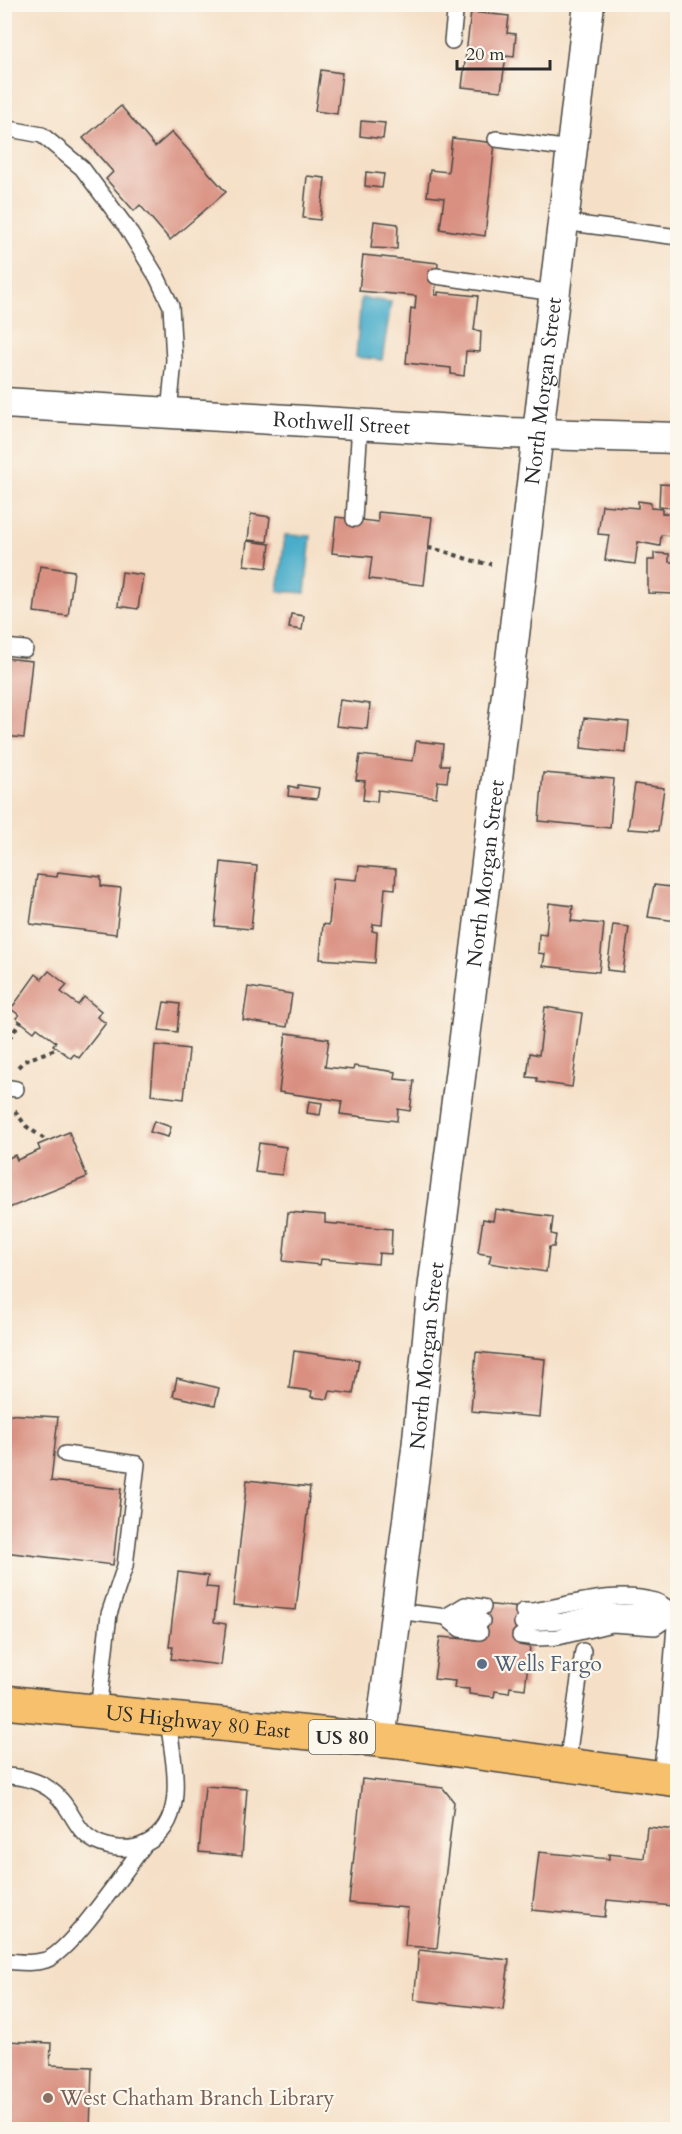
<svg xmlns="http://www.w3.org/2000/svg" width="682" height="2134" viewBox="0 0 682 2134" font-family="Cardo,serif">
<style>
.water{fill:#4aadca;stroke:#3a6c7a;stroke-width:1.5}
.building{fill:#d99081}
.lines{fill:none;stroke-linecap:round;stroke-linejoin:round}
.lane-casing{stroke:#494642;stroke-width:18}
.street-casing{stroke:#494642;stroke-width:33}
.primary-casing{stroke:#494642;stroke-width:36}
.path{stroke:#494642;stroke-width:4;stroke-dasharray:4.5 4.5;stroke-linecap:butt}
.lane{stroke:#fff;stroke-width:15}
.street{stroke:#fff;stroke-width:30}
.primary{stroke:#f7c06c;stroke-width:33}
.service-dot{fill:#5c6f8a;stroke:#fbf7ec;stroke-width:2}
.education-dot{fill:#8d6e63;stroke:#fbf7ec;stroke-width:2}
.labels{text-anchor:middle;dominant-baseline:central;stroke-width:4.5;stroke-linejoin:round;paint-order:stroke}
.shield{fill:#fbf7ec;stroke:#696865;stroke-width:1.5}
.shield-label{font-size:20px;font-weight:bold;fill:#2b2b2b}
.street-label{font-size:21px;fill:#2b2b2b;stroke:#fbf7ec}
.service-label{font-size:21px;fill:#4e5e75;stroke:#fbf7ec;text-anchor:start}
.education-label{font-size:21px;fill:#785e54;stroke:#fbf7ec;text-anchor:start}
</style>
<rect width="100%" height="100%" fill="#fbf7ec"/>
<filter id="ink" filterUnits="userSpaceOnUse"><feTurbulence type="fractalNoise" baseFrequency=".0167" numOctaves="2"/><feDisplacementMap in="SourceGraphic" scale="12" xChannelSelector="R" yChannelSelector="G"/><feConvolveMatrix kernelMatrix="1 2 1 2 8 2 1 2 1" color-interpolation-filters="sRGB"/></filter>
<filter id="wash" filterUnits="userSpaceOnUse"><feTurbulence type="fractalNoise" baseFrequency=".008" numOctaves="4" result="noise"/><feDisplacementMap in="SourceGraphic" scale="24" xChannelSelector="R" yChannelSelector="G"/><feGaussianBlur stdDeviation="1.35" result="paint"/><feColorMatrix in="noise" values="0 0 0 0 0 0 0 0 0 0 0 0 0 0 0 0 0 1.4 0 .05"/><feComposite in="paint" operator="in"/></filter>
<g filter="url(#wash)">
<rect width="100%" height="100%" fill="#f5e0c7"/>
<g class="water">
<polygon points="361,298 391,302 382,360 356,357"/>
<polygon points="285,535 311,536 305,593 278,591"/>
</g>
<g id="blocks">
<g class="building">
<polygon points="471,12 509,16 507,33 516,34 514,57 506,56 501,91 462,87"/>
<polygon points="321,70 342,73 337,114 315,111"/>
<polygon points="121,106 155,147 172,132 226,192 170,240 140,205 134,211 106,179 113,172 83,138"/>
<polygon points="361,121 385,123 383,139 360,136"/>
<polygon points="452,138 495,143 485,236 440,229 444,198 427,196 430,170 448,172"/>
<polygon points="366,172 384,174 382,188 365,186"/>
<polygon points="307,176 325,178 320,220 303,218"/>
<polygon points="374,221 398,224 397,249 371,248"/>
<polygon points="363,255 438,263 435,295 438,295 438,292 478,296 474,330 481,331 480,352 466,351 464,376 451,374 451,368 406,363 411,308 415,309 416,296 359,291"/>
<polygon points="676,277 678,277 678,304 674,303"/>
<polygon points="660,484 678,485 678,508 659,507"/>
<polygon points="638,501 651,503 651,508 662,509 662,513 675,514 673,536 661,535 660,546 638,542 635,564 605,560 609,535 598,534 602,505 638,508"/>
<polygon points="378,512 432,517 424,585 369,579 372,557 332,553 336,517 378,522"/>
<polygon points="251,514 270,517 267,542 248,540"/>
<polygon points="247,541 270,544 267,568 244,565"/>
<polygon points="654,553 669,554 669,562 675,562 674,594 648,593 648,560 654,560"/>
<polygon points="40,566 74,571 68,616 34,612"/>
<polygon points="122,572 143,575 138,609 118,606"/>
<polygon points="291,614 304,616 302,630 289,628"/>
<polygon points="5,658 32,661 24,738 5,736"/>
<polygon points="340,700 370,704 367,729 336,726"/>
<polygon points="584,718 629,722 626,753 581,748"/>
<polygon points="416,741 443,744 441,765 449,765 447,782 438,781 436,797 378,790 377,802 363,800 365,781 356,780 360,755 413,761"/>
<polygon points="543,773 614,779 610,828 539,821"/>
<polygon points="635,784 664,788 658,831 628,829"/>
<polygon points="298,785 319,788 317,799 288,796 289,786 298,788"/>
<polygon points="221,862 257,866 251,929 215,926"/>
<polygon points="359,866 396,869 395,889 385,888 382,925 373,924 372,931 377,932 375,963 320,959 323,924 329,925 333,878 357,880"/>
<polygon points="58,872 101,877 101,886 121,888 116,934 30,924 37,875 57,877"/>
<polygon points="654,885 678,888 676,921 648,917"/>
<polygon points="549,903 573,906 571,921 604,924 599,972 543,966 545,954 538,953 539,934 546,935"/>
<polygon points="613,925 629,927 623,972 607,970"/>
<polygon points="49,971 67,985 61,992 78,1005 84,997 101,1011 97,1017 106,1023 79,1058 74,1054 71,1058 53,1045 56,1042 37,1028 34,1032 16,1018 19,1015 11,1009 36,974 42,979"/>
<polygon points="248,987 292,994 287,1027 243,1020"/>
<polygon points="164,1002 180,1004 177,1032 159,1030"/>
<polygon points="545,1007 582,1013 572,1087 537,1082 537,1078 527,1077 530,1053 539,1055"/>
<polygon points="286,1033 329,1039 325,1067 353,1070 354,1066 396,1072 395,1079 414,1081 410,1111 398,1109 397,1121 340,1114 342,1101 279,1092"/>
<polygon points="155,1045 189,1049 184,1099 151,1095"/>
<polygon points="309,1101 322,1103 320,1115 307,1113"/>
<polygon points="154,1121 171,1127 168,1137 150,1132"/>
<polygon points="69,1132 87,1177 4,1210 4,1160 15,1155 17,1160 40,1150 38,1145"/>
<polygon points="259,1143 286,1147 282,1175 255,1172"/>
<polygon points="495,1209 553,1217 551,1234 556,1235 554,1247 549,1247 546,1272 489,1263 491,1255 478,1253 483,1219 493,1221"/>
<polygon points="288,1212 325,1215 325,1223 392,1229 391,1254 379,1253 378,1264 321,1259 320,1265 283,1261"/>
<polygon points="294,1351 359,1360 353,1394 330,1391 328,1399 311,1397 312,1391 289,1388"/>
<polygon points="476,1352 545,1359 540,1417 471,1411"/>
<polygon points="177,1378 219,1388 215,1405 173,1396"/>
<polygon points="4,1414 58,1417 51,1481 121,1489 113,1565 4,1552"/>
<polygon points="247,1480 310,1487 296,1610 233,1605"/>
<polygon points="178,1572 208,1576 206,1587 218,1588 214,1622 226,1624 221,1665 171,1659 173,1647 169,1647"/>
<polygon points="484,1604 523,1608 519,1645 530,1647 525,1689 510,1687 509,1693 495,1691 494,1697 469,1694 469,1689 454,1688 455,1681 434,1679 440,1637 479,1640"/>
<polygon points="362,1779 443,1788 454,1802 437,1948 405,1946 408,1908 349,1903"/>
<polygon points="205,1786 247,1789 242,1856 199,1852"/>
<polygon points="647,1827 678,1830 678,1854 673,1906 607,1900 605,1917 532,1910 539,1852 609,1859 609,1854 644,1858"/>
<polygon points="419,1950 509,1960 503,2010 414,2000"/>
<polygon points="4,2041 51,2043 50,2065 92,2067 90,2130 4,2130"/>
</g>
</g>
</g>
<g filter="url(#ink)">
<use href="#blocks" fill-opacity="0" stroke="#494642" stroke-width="1.5"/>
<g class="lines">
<g class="lane-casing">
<g id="lane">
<polyline points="452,41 456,4"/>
<polyline points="4,128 42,135 82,168 127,228 157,277 171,306 174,360 169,413"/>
<polyline points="496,139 571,149"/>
<polyline points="563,222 678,237"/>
<polyline points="436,276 554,293"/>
<polyline points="354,519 360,424"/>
<polyline points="4,647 25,649"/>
<polyline points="4,1087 16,1089"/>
<polyline points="65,1454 137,1464 125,1566 109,1614 98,1711"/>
<polyline points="395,1611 482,1621"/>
<path d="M523 1611H533C573 1604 616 1590 655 1601 662 1603 669 1610 676 1613"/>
<polyline points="445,1617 465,1605 483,1607"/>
<polyline points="450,1621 460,1629 480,1632"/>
<polyline points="522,1623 563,1621 601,1612 676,1613"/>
<polyline points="520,1636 538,1638 558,1637 612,1624 655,1627 676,1613"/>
<polyline points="567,1765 583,1651"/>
<path d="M4 1776C25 1776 48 1783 61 1800 74 1815 77 1832 96 1842 111 1849 130 1851 145 1844 191 1822 172 1759 168 1719"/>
<polyline points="660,1778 666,1738 676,1613"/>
<path d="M4 1961C19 1962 32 1964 46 1960 71 1951 126 1869 145 1844"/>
</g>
</g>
<g class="street-casing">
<g id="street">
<path id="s1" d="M4 403 506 433 678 438"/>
<path id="s2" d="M380 1741 417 1449 432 1298 485 879 589 4"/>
</g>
</g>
<g class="primary-casing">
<g id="primary">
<path id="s3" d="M4 1702 398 1742 678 1780"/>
</g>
</g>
<g class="path">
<path d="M428 548C450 551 469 562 491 564"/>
<polyline points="4,1046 21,1021"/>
<polyline points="18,1067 24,1061 58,1048"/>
<polyline points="15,1111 26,1126 47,1141"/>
<polyline points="4,1157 5,1159"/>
</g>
<use href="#lane" class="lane"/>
<use href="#street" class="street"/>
<use href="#primary" class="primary"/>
</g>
</g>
<circle class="service-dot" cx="482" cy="1664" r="6"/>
<circle class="education-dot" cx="48" cy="2098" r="6"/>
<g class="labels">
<rect class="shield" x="309" y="1720" width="66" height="34" rx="4.5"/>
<g class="shield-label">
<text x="342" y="1737">US 80</text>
</g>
<g class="street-label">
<text stroke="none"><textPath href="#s2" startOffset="1360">North Morgan Street</textPath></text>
<text stroke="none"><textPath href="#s1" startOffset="338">Rothwell Street</textPath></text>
<text stroke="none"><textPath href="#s2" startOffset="874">North Morgan Street</textPath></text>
<text stroke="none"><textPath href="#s2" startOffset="388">North Morgan Street</textPath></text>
<text stroke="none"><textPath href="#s3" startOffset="195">US Highway 80 East</textPath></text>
</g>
<g class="service-label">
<text x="494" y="1664">Wells Fargo</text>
</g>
<g class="education-label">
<text x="60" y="2098">West Chatham Branch Library</text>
</g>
</g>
<rect width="682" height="2134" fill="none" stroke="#fbf7ec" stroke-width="24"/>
<path d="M457 60v9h93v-9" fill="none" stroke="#2b2b2b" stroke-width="3"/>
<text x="466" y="60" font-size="18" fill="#2b2b2b" stroke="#fbf7ec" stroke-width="4.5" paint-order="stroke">20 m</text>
</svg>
